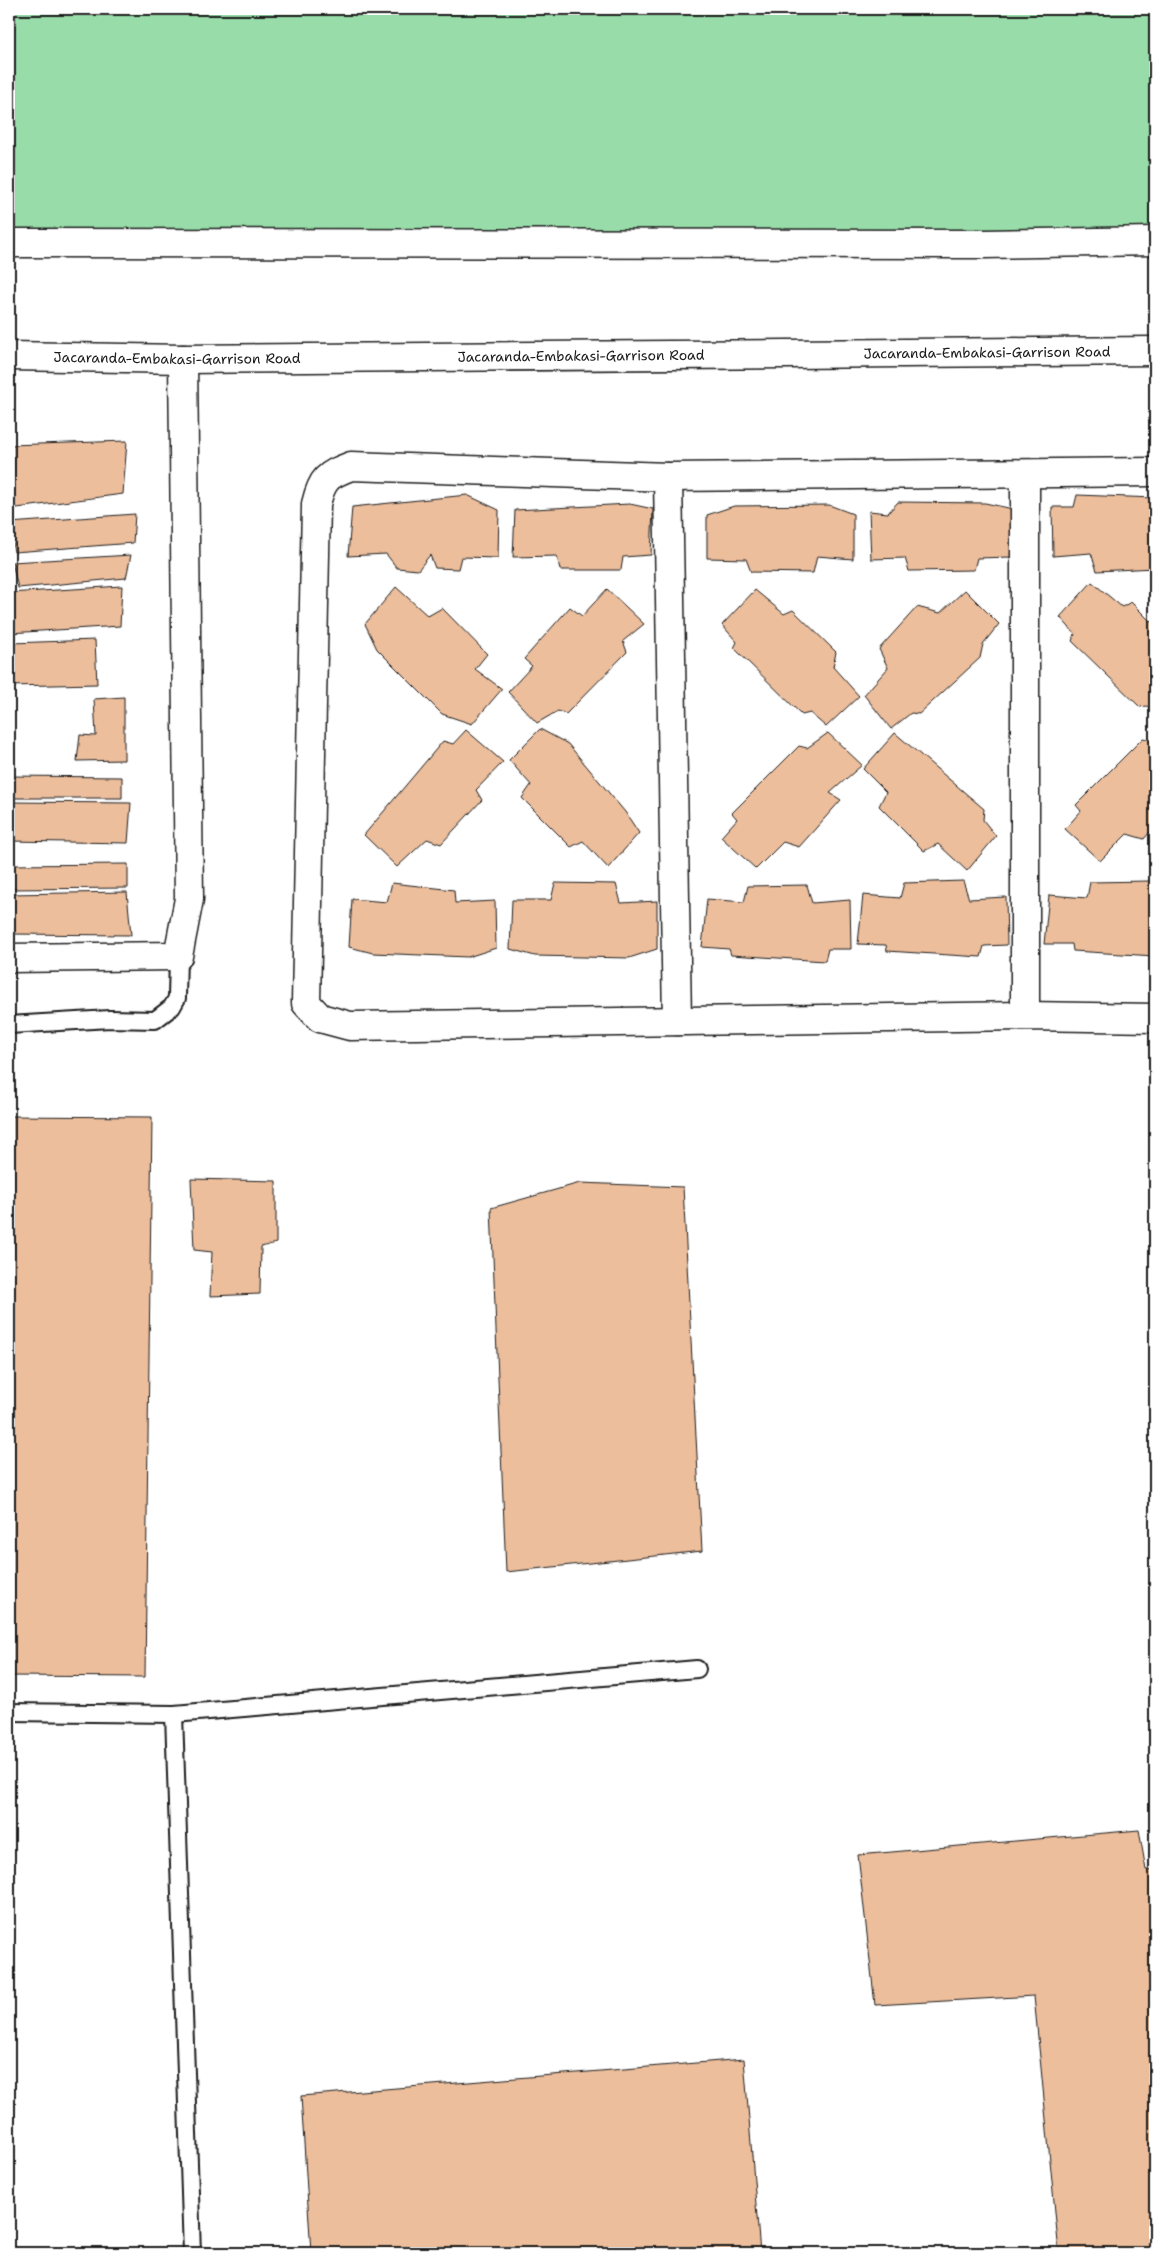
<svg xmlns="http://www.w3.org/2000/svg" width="1164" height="2262" viewBox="0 0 1164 2262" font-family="'Shantell Sans',sans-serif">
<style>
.green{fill:#98dda9;stroke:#5a7c62}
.building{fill:#ecbe9c;stroke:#1c1c1c}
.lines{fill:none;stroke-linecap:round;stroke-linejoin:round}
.service-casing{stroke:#1c1c1c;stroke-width:20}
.minor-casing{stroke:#1c1c1c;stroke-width:31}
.tertiary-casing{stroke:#1c1c1c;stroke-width:31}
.service{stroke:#fff;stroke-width:16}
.minor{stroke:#fff;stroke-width:28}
.tertiary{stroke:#fff;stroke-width:28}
.labels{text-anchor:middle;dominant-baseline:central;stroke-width:5;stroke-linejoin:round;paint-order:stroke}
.street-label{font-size:14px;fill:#1c1c1c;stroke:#fff}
</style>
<rect width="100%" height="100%" fill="#fff"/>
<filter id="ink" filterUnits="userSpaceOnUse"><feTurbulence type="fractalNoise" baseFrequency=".02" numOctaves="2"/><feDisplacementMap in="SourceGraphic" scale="10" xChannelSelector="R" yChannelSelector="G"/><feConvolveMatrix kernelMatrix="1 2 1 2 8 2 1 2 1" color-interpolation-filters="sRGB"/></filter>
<g filter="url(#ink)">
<polygon class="green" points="9,9 1155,9 1155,235 9,230"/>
<g class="building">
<polygon points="127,441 123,494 9,509 9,445"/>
<polygon points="467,495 499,510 498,558 461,557 458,569 435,568 430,555 418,570 397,568 386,554 348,556 352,507"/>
<polygon points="1077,495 1155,498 1155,568 1097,571 1091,553 1053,556 1052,507 1074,507"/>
<polygon points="898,502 985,503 1013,509 1011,557 977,558 974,570 909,571 905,558 871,559 869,511 888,513"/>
<polygon points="630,504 653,509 651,555 623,557 621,570 560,570 557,556 513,557 515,510"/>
<polygon points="829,505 853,514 853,559 817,556 813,573 751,572 746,559 707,558 707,515 734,506"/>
<polygon points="135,514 133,543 14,552 9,523"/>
<polygon points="131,555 126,578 18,588 12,562"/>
<polygon points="1092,582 1122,607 1131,602 1155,626 1155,713 1147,706 1140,707 1072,641 1075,634 1060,617"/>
<polygon points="122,586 120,626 9,633 9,593"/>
<polygon points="396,587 428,616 442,608 487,654 475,669 502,689 472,724 442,714 377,649 365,624"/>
<polygon points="607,589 644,624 623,641 627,652 566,714 558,711 537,723 508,692 532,666 524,659 570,607 582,616"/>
<polygon points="755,590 784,614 793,610 836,652 833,667 859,696 826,727 810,713 802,715 734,648 737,642 722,625"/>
<polygon points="965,590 999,624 983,644 980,658 919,714 911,713 891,729 864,695 888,668 879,649 917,607 940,613"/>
<polygon points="95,640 97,684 9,686 9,671 12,670 11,643"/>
<polygon points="124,697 124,760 77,761 80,735 96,736 94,699"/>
<polygon points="540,729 568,744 625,812 639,833 608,868 583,841 571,847 522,798 531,785 509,760"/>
<polygon points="466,730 503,762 476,790 482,800 441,844 427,839 397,867 364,835 443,741 453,744"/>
<polygon points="828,733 862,765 830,793 841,800 799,847 783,842 756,869 721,837 737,819 732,813 799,746 807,748"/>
<polygon points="895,733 984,809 983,820 996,836 967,871 938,844 924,851 879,806 886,792 863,769"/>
<polygon points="1155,737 1155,826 1144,839 1127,834 1100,861 1065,829 1081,811 1076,805 1143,738 1151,740"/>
<polygon points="9,776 122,777 122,798 9,798"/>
<polygon points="9,802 131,803 128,843 9,841"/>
<polygon points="128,864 128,888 9,889 9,865"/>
<polygon points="963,881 969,899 1006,897 1007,945 984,946 981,957 887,951 886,945 858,944 863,895 900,898 904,883"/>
<polygon points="1149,881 1155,898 1155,956 1073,951 1072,944 1044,944 1049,895 1087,898 1090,882"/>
<polygon points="392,883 454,890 455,903 495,901 496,948 468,957 373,953 349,947 352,899 387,902"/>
<polygon points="555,883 616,884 621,903 657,901 657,949 629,958 535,956 510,949 512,900 551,900"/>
<polygon points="807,885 812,903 850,900 851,949 828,949 825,961 731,955 729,949 702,947 707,899 744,902 748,886"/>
<polygon points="127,892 131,935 9,934 9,894"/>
<polygon points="9,1116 152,1117 145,1677 9,1676"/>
<polygon points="191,1179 276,1181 276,1243 261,1247 260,1294 210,1296 212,1252 194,1250"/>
<polygon points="580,1183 683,1187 702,1551 506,1572 491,1208"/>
<polygon points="1139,1830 1146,1870 1155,1869 1155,2253 1059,2253 1034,1996 875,2005 858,1855"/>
<polygon points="744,2059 760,2253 311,2253 301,2096"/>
</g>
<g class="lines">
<g class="service-casing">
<g id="service">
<polyline points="9,1025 110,1019 155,1020 172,1007 177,998 178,956"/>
<polyline points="9,1712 174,1714 697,1669"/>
<polyline points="174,1714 192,2253"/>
</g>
</g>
<g class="minor-casing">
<g id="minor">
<polyline points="9,243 985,244 1155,241"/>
<path d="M1155 472 668 477 351 466C327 475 322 479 316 504L306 1003 320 1018 350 1026 1025 1016 1155 1018"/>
<polyline points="1025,474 1025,1016"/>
<polyline points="668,477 677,1021"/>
<polyline points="9,958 178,956 189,899 183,359"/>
</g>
</g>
<g class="tertiary-casing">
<g id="tertiary">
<path id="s1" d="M9 356 183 359 1155 351"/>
</g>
</g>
<use href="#service" class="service"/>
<use href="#minor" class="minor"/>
<use href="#tertiary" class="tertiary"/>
</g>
</g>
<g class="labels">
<g class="street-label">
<text stroke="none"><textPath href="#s1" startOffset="978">Jacaranda-Embakasi-Garrison Road</textPath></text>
<text stroke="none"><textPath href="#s1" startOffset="572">Jacaranda-Embakasi-Garrison Road</textPath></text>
<text stroke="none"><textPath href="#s1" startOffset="168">Jacaranda-Embakasi-Garrison Road</textPath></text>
</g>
</g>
<rect width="1164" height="2262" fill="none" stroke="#fff" stroke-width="30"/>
<rect x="15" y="15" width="1134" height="2232" fill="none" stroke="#1c1c1c" stroke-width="2" filter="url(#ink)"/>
</svg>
